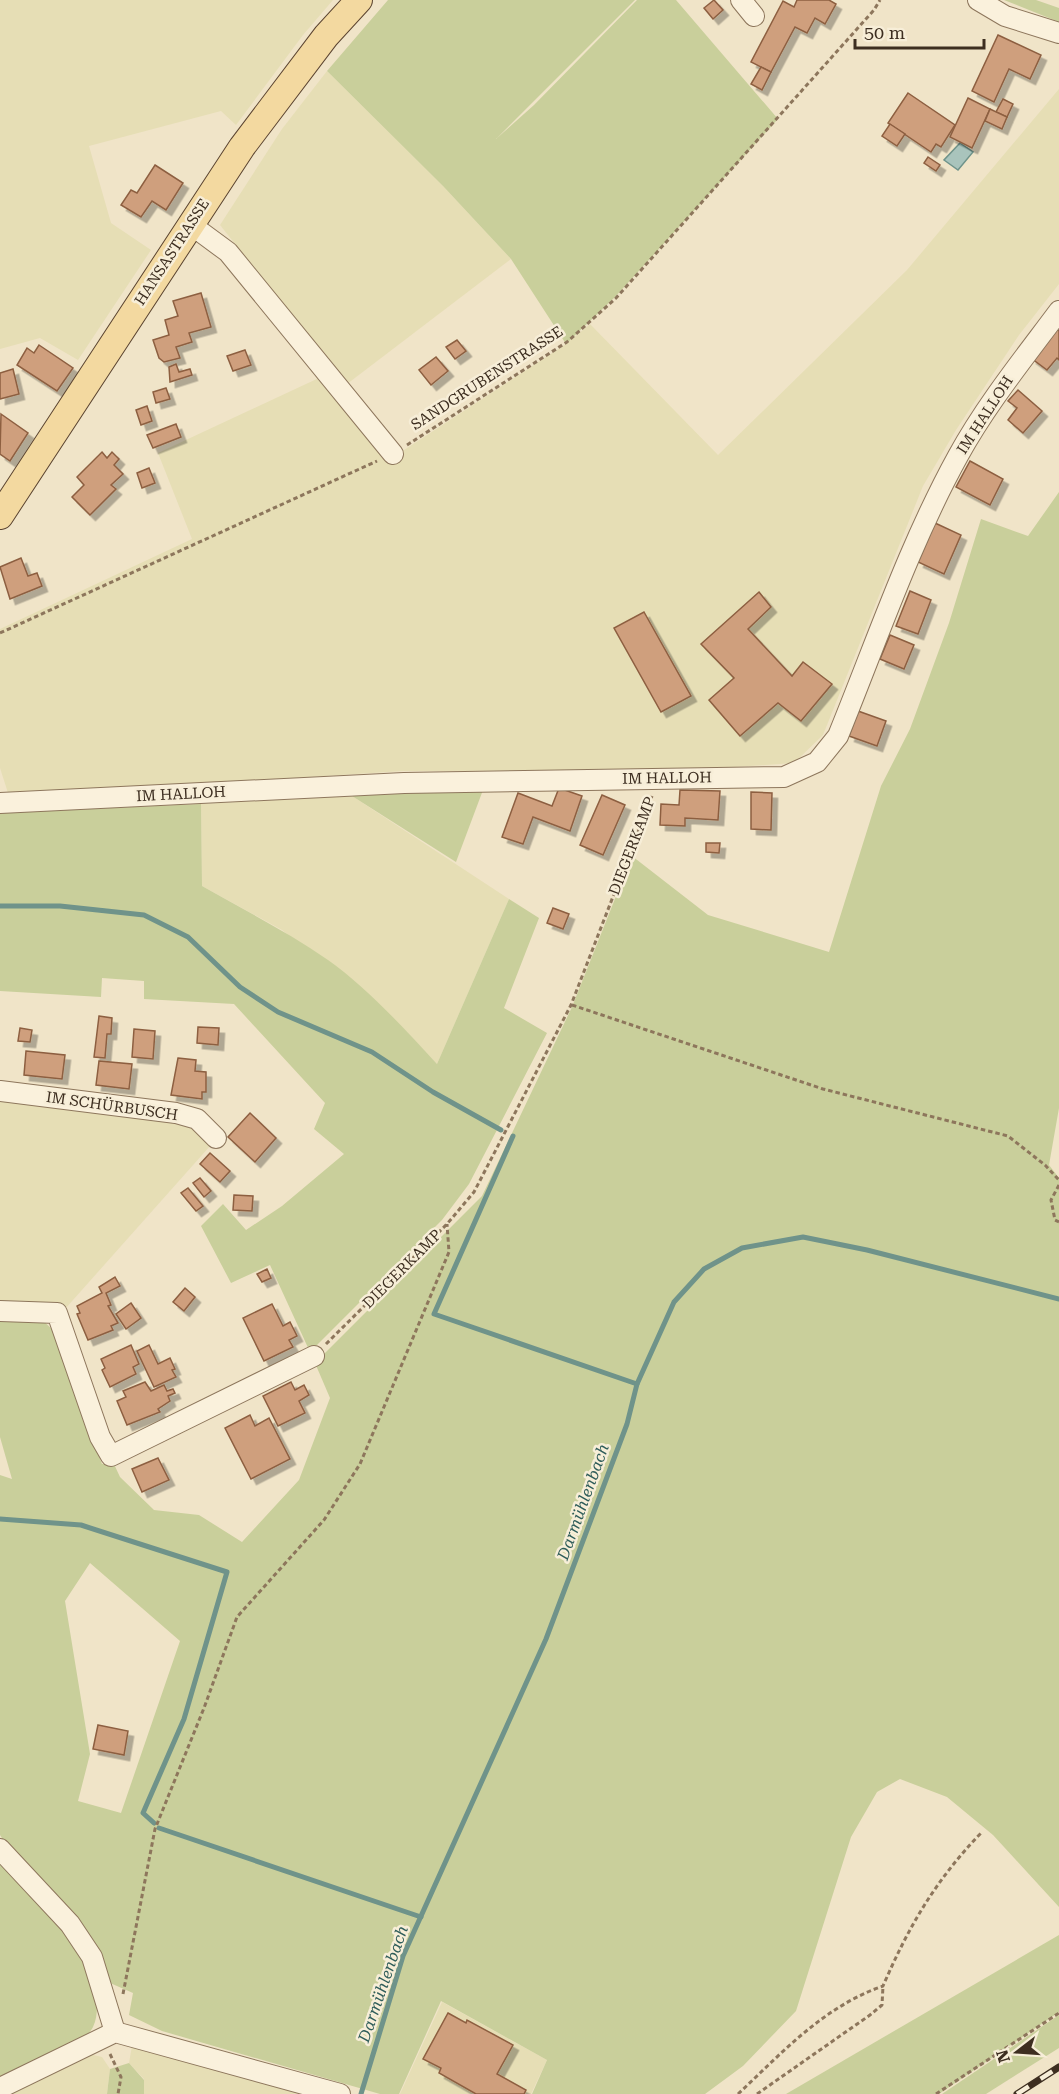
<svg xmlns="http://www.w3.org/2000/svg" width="1059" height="2094" viewBox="0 0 1059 2094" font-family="'Roboto Serif',serif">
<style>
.farmland{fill:#e6deb5}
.green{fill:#c9cf9b;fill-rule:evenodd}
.water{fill:#a9c4bc;stroke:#6f938a;stroke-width:1.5}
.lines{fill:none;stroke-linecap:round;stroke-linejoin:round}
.stream{stroke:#6f938a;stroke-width:5}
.building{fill:#cf9f7d;stroke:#8d5f41;stroke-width:1.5;filter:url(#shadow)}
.minor-casing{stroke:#8d765c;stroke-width:22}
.major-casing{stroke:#5b4430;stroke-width:28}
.path{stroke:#8d765c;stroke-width:3;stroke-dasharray:4.5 3;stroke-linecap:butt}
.minor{stroke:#faf1dc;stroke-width:20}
.major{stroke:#f3d9a0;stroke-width:26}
.rail-casing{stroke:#3d2e20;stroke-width:7}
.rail{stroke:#f7eed8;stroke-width:4.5;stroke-dasharray:14;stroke-linecap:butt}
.labels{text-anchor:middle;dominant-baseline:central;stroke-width:5;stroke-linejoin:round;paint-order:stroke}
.street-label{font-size:15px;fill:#3d2e20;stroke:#f7eed8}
.water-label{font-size:16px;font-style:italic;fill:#2f5d5a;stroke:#f7eed8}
</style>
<defs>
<filter id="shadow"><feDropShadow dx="5.5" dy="5.5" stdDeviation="0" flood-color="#0004"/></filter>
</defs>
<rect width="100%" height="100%" fill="#f0e4c8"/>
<g class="farmland">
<polygon points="0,0 333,0 303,35 236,125 221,111 89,146 111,223 151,250 78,360 40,338 0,349"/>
<polygon points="327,71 443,186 511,259 347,384 220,225 282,129"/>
<polygon points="1059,89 1059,284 1019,335 956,430 923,486 823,735 794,763 690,770 403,771 9,796 0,768 0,629 192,539 158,453 321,377 401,452 566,344 590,324 718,455 907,270"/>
<polygon points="352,796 509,899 437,1064 405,1030 282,930 202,886 201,804"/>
<polygon points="0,1098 176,1120 195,1127 210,1146 65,1309 0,1304"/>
<polygon points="442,2002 547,2060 531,2094 400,2094"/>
<polygon points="132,2046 308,2094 144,2094 144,2079 129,2063"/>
<polygon points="89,2054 102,2057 110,2069 107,2094 5,2094"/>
</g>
<g class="green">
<polygon points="388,0 635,0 496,139 534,105 637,0 676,0 778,119 614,298 566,344 511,259 443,186 327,71"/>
<polygon points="1004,0 1036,0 1059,8 1059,22"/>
<path d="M1059 492V1108L1049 1165 1059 1178V1907L993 1835 947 1797 900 1779 877 1792 851 1837 796 2011 743 2066 705 2094H532L547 2060 441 2001 399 2094H380L162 2031 129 2015 133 1993 94 1976C96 1991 100 2013 93 2027 83 2048 22 2068 0 2078V1864L15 1859 0 1835V1475L12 1479 0 1437V1317L42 1320 52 1329 102 1464 113 1462 120 1477 154 1510 199 1515 242 1542 299 1480 330 1398 315 1363 482 1196 572 1007 632 856 708 915 829 952 881 786 910 729 949 623 981 519 1028 536ZM90 1563 180 1641 121 1813 78 1801 90 1754 65 1601Z"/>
<polygon points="483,790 456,862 352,796"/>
<path d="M201 804 202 886C244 910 288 932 328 960 366 987 406 1030 437 1064L509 899 539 918 504 1008 547 1033 469 1184 442 1220 310 1352 270 1265 231 1283 201 1226 223 1204 246 1230 282 1206 344 1154 314 1129 325 1103 234 1004 144 999V981L102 978 101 997 0 991V813Z"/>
<polygon points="1059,1935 1059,2012 939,2094 786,2094"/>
<polygon points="1059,2015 1059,2048 986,2094 942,2094"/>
<polygon points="129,2063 144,2080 144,2094 107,2094 110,2069"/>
</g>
<polygon class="water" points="960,143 973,152 958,170 944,160"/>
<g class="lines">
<g class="stream">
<polyline points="0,906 60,906 144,915 188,937 240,987 278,1012 372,1052 433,1092 501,1130"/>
<polyline points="513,1136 434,1314 637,1384"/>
<polyline points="0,1519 81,1525 227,1572 184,1719 143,1813 154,1823"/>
<polyline points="159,1828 421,1917"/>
<polyline points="361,2094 403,1956 546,1639 627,1424 637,1384 674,1302 704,1269 742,1248 803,1237 867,1250 1059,1299"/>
</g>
</g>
<g class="building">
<polygon points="714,0 723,10 713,19 704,8"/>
<polygon points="797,0 829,0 836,4 825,24 815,18 807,33 795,27 771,72 751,62 783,1 794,7"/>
<polygon points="998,35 1041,55 1030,79 1009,69 994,102 972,91"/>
<polygon points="761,67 771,72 762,90 751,84"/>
<polygon points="908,93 955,125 941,147 936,144 931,152 888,123"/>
<polygon points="968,98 990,109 972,148 950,137"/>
<polygon points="1003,99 1013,104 1007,117 996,112"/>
<polygon points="990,109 1007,117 1002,129 985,121"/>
<polygon points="890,124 905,134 897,146 882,136"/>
<polygon points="928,157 940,165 936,171 924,163"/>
<polygon points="155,165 183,183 166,210 152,201 141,217 121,205 131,190 137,193"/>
<polygon points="201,293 211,327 189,333 192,342 176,347 180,358 164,362 159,358 153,340 169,335 165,320 178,316 173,301"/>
<polygon points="1056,328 1059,331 1059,360 1057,358 1047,370 1031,358"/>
<polygon points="457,340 466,351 455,359 446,347"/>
<polygon points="39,345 73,368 57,391 17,365 27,348 34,353"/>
<polygon points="245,350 251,365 233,371 227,356"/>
<polygon points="436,357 448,371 431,385 419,370"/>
<polygon points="176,364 179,372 190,369 192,375 170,382 169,367"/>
<polygon points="13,369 19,394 0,399 0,373"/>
<polygon points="166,388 170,399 156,403 153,392"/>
<polygon points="1018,390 1042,411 1023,433 1008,420 1017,408 1008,401"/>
<polygon points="147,406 152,421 141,425 136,410"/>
<polygon points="1,414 28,433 10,461 0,454"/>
<polygon points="176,424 181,437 153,448 147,435"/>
<polygon points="102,452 107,458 112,452 119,459 114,465 123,474 111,485 116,489 90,515 72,497 84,485 77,477"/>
<polygon points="970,461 1003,479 990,505 956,487"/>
<polygon points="149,468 155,483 142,488 137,473"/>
<polygon points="935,523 961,535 944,574 918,562"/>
<polygon points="21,558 28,576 37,573 42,586 10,599 0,567"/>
<polygon points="910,591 931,600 918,634 896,626"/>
<polygon points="759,592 771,607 748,629 792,676 803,662 832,684 801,721 778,703 740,736 709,700 734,678 701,644"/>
<polygon points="644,612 691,696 661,712 614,628"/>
<polygon points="890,635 914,645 904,669 880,659"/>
<polygon points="858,711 886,721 877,746 849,736"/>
<polygon points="559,788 582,796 570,831 533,817 523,844 502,837 518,793 552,806"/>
<polygon points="680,790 720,791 718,820 685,818 685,826 660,825 661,804 679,805"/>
<polygon points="751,792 772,793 771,830 751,829"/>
<polygon points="602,795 625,805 603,855 580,845"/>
<polygon points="706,843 720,843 719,853 706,852"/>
<polygon points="553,908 569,914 563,929 547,923"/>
<polygon points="99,1016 112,1018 111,1034 107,1034 105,1058 94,1057"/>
<polygon points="198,1027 219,1028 218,1045 197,1043"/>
<polygon points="20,1028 32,1030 30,1042 18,1041"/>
<polygon points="134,1029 155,1031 153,1059 132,1057"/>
<polygon points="26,1051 65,1055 62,1079 24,1075"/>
<polygon points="178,1058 196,1060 195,1071 206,1072 206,1092 202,1092 202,1099 171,1095"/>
<polygon points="99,1061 132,1064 129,1089 96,1085"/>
<polygon points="250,1113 276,1138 255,1162 228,1137"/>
<polygon points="210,1153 230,1171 220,1182 200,1164"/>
<polygon points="200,1178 211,1191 204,1197 193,1183"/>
<polygon points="188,1188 203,1206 196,1211 181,1193"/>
<polygon points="234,1195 253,1196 252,1211 233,1210"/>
<polygon points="267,1269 271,1278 262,1282 257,1274"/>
<polygon points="115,1277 120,1286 106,1293 111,1305 108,1306 118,1323 111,1326 113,1330 88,1340 77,1314 80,1313 77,1306 102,1293 99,1287"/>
<polygon points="185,1288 195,1297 184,1311 173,1302"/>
<polygon points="131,1303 141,1318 126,1329 116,1314"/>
<polygon points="272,1304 283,1326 290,1322 297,1336 289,1340 293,1347 264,1361 243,1318"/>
<polygon points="131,1345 139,1364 133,1367 136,1374 110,1387 102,1370 105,1368 101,1359"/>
<polygon points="149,1345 158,1364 170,1358 175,1369 172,1370 176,1377 154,1387 137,1351"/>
<polygon points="145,1382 151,1391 164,1385 167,1391 173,1389 175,1393 168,1396 170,1401 158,1409 160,1412 127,1425 117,1401 126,1397 123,1391"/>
<polygon points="291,1382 295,1390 304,1385 309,1395 299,1401 305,1413 278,1426 263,1396"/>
<polygon points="250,1415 255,1426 269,1418 290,1459 251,1479 225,1428"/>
<polygon points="158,1458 169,1480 142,1492 132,1469"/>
<polygon points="98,1725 128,1731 124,1755 93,1749"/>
<polygon points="448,2013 466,2023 467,2020 513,2045 497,2074 526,2090 524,2094 476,2094 439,2073 441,2068 423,2059"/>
</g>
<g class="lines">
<g class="minor-casing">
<g id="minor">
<polyline points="741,0 754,16"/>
<polyline points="978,0 1005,16 1059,33"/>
<polyline points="190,224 228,252 393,454"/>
<path d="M0 803 404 783 784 777 817 762 838 736C876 643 909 545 958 456 986 405 1024 358 1059 311"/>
<polyline points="0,1091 176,1113 197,1119 216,1138"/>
<polyline points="0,1311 57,1313 100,1437 111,1456 314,1356"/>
<polyline points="0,1849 70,1924 92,1957 115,2032"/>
<polyline points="0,2088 115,2032 340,2094"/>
</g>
</g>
<g class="major-casing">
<polyline id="major" points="0,516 242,147 326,36 359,0"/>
</g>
<g class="path">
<polyline points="407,445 567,342 616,298 874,10 880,0"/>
<polyline points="0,633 377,461"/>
<polyline points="572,1005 823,1089 1008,1136 1045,1165 1059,1180"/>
<polyline points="1059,1185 1051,1200 1055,1220 1059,1222"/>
<polyline points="326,1344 447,1224 474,1192 571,1005 652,796"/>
<polyline points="123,1994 155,1829 204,1708 237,1617 324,1520 360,1464 449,1252 447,1224"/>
<polyline points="110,2054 121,2077 118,2094"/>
<path d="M738 2094C783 2052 823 2007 883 1986 909 1926 935 1881 981 1833"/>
<polyline points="757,2094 870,2015 882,2005 883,1986"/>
<polyline points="936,2094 1059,2013"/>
</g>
<use href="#minor" class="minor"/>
<use href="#major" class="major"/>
<g class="rail-casing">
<polyline id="rail" points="1017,2094 1059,2067"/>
</g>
<use href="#rail" class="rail"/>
</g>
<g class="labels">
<g class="street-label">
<text transform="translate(172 252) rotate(-57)">HANSASTRASSE</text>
<text transform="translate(487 378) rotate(-33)">SANDGRUBENSTRASSE</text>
<text transform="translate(985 415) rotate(-57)">IM HALLOH</text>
<text transform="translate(667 778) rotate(-1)">IM HALLOH</text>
<text transform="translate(181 794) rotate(-3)">IM HALLOH</text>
<text transform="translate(632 846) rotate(-69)">DIEGERKAMP</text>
<text transform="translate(112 1106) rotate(8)">IM SCHÜRBUSCH</text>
<text transform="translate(402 1269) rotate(-45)">DIEGERKAMP</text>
</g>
<g class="water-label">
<text transform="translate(583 1502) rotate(-70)">Darmühlenbach</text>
<text transform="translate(383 1984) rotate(-71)">Darmühlenbach</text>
</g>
</g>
<g transform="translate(1017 2052) rotate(253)" stroke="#f7eed8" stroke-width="4.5" paint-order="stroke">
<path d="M0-4.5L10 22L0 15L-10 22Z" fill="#3d2e20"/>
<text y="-9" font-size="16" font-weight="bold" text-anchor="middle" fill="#3d2e20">N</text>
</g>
<path d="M855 39v9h129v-9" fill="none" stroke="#3d2e20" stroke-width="3"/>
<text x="864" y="39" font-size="18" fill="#3d2e20" stroke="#f7eed8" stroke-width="4.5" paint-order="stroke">50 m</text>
</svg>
